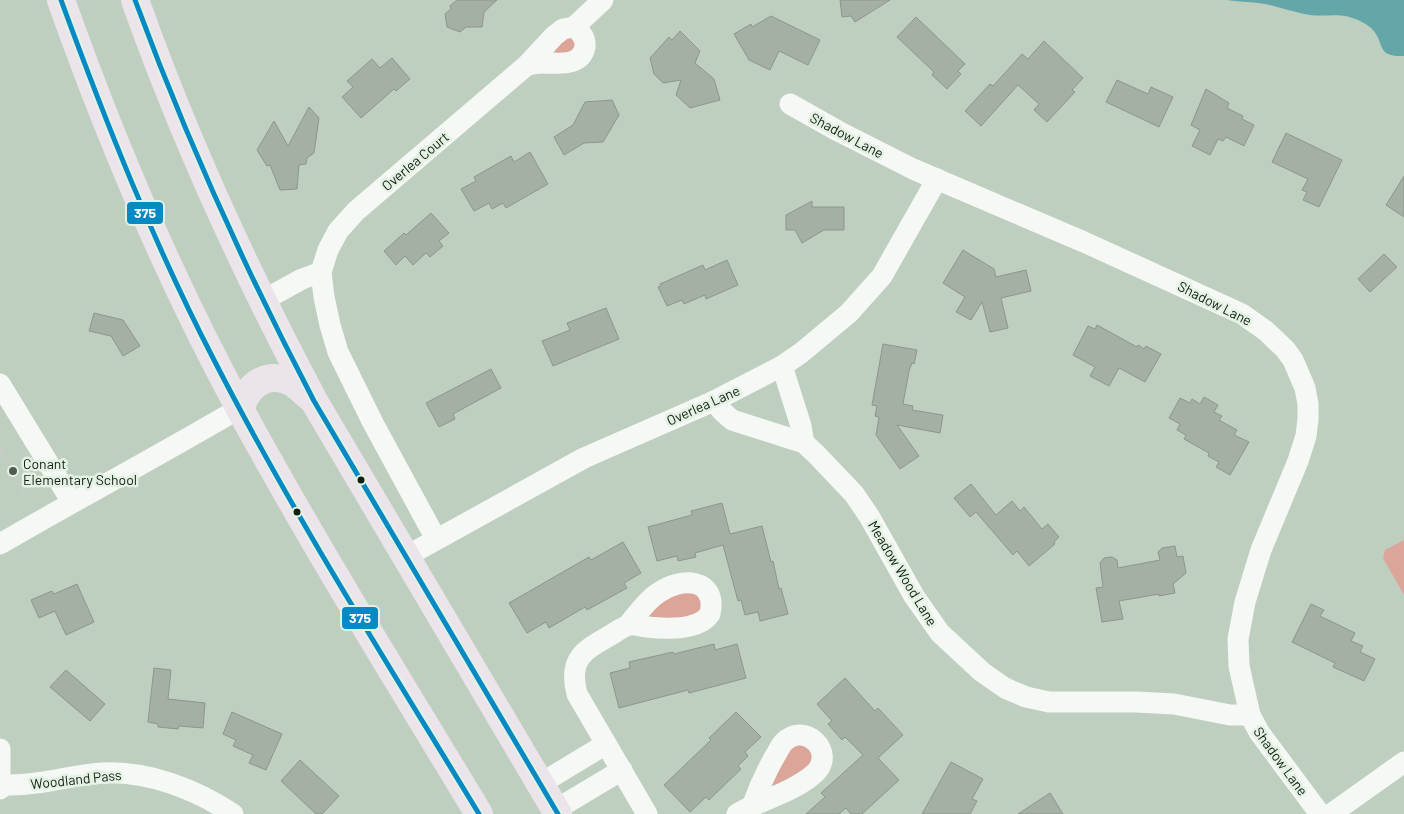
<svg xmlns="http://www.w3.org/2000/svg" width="1404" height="814" viewBox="0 0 1404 814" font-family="Barlow,sans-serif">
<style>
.green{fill:#dca59a}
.water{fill:#65a7a9}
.building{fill:#a4b0a4;stroke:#8b978b}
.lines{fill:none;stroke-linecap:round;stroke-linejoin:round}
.path{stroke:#c8ccc8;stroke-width:3;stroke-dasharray:5 2.5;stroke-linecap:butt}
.minor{stroke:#f5f8f5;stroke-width:21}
.highway{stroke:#ebe4eb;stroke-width:28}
.bus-1-casing{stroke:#e3f2e3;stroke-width:9}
.bus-1{stroke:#078ac3;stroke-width:5}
.poi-dot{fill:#4f5c4f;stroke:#e3f2e3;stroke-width:2}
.bus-dot{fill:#131e13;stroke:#e3f2e3;stroke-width:2}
.labels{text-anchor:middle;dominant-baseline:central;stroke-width:5;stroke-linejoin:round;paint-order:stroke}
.street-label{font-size:14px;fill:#131e13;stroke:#e3f2e3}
.poi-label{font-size:14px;fill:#131e13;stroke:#e3f2e3;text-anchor:start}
.line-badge{stroke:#e3f2e3;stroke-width:2}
.badge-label{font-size:14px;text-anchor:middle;font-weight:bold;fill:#fff}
</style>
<rect width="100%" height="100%" fill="#bfcfbf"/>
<g class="green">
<polygon points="562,37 576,38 575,52 557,54 554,49"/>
<polygon points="1404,540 1404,595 1383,558 1385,550"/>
<polygon points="694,590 704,606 694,618 654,621 649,614 666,596"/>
<polygon points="797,742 814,752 808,767 774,786 772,785 789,747"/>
</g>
<path class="water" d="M1227 0H1404V56C1375 57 1386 44 1372 29 1367 24 1359 20 1352 18 1339 13 1324 17 1310 15 1295 13 1280 7 1265 4 1253 2 1240 2 1227 0Z"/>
<g class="building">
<polygon points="457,0 497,0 484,12 482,27 466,27 460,32 447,27 445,14 451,9 450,6"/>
<polygon points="840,0 890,0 855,22 851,16 842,17"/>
<polygon points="771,16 820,40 808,65 779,51 770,70 749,60 734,34 751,24 752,27"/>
<polygon points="916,17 965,64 958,71 961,74 947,89 932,75 934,72 897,37"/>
<polygon points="680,31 700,51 695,63 714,79 720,100 690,108 676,95 681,80 663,83 654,74 650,58 669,37 672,40"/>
<polygon points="1044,41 1083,78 1072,90 1075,92 1047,122 1034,110 1039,104 1018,85 981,126 965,111 990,84 993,86 1022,54 1028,59"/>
<polygon points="392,58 410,79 396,91 394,89 361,118 342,97 353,87 347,81 372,59 380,68"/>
<polygon points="1117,80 1148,94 1151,87 1173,97 1159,127 1106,102"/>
<polygon points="1206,89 1229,103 1227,108 1243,116 1242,119 1254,125 1244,146 1226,137 1223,141 1218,139 1210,155 1192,146 1200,130 1191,125"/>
<polygon points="612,100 619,115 603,142 584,143 564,155 554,137 573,125 585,102"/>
<polygon points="309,107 319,118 314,153 307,158 306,164 299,165 297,189 280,190 270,165 267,166 257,150 274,121 288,146"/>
<polygon points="1286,133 1342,160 1319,207 1303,200 1307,192 1302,190 1308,179 1272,162"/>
<polygon points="530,152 548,184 506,208 503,203 492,209 489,203 474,211 461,189 476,181 474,177 511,156 514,162"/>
<polygon points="1404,176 1404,217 1386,205"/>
<polygon points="812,201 812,207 844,207 844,230 824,230 802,243 795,230 786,230 786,215"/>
<polygon points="431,213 449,233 439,241 443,246 430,257 426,253 413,265 405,256 396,265 384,251 404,233 406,235"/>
<polygon points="963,250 994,269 996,277 1026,270 1031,291 1001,298 1008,328 990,332 982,302 971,320 956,312 965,297 943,283"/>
<polygon points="1384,254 1397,267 1370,292 1358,279"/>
<polygon points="727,260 738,285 706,299 705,295 684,304 682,300 667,306 658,287 661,286 660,284 703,265 705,270"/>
<polygon points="606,308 619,339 553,366 542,341 570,330 567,323"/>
<polygon points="94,313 123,320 140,346 123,356 111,336 89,331"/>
<polygon points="1097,325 1137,347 1138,345 1144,349 1146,346 1161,354 1145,382 1119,368 1109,386 1090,376 1095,367 1073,355 1088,326 1095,329"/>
<polygon points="883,344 917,350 914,364 912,363 909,371 903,404 913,406 912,410 943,415 940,433 897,425 919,456 900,469 876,435 879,417 875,416 877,406 872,405"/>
<polygon points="491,369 501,388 453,414 455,419 439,427 426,403"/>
<polygon points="1204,397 1218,405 1214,412 1222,416 1219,420 1237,430 1234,435 1249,442 1230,475 1216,467 1219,462 1208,456 1209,453 1184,439 1186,435 1177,430 1180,424 1169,418 1180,398 1190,403 1192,399 1200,404"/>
<polygon points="971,484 996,515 1012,501 1020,511 1024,507 1042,529 1048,524 1059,537 1054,542 1055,544 1029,566 1017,551 1013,555 976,512 970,517 954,498"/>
<polygon points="722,503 730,534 762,526 771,562 773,561 779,589 781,588 788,614 760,621 758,612 745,615 741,600 738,601 723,545 695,553 696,557 678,561 677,556 657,561 648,527 692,515 691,511"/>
<polygon points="623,542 641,573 624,583 627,588 587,610 585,607 549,628 546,622 527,633 509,603 589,557 591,560"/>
<polygon points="1175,546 1177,557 1183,556 1186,573 1173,584 1175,593 1159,596 1159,594 1119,601 1123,619 1102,622 1096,588 1103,587 1100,563 1104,558 1112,557 1117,560 1118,568 1160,560 1158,552 1162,548"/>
<polygon points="77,584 94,622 66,635 55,611 39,618 31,600 52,591 54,594"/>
<polygon points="1311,604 1324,610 1320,616 1355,633 1351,641 1363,646 1360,652 1375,659 1364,681 1333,667 1335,663 1292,642"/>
<polygon points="714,644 715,650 737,644 746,678 689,693 688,690 619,708 610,673 630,668 629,662 673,652 674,654"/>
<polygon points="154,668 171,670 168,699 205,703 203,728 179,726 178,729 158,727 158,724 148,722"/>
<polygon points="66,670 105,704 90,721 50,687"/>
<polygon points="845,678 875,711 878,708 903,735 878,758 899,780 862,814 851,814 846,808 839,814 806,814 825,797 821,793 863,755 845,737 842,740 828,724 832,721 817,704"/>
<polygon points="232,712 282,734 266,770 249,763 253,755 233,746 236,740 223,734"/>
<polygon points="736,712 761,737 745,752 748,756 738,766 741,769 709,800 706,797 690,812 664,785 711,740 709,738"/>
<polygon points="300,760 339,796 322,814 316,814 281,781"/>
<polygon points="951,762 983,779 972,799 977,801 970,814 922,814"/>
<polygon points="1050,793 1063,814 1018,814"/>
</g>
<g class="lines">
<polyline class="path" points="0,450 24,493"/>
<g class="minor">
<polyline points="574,27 603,0"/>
<polyline points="790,104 838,131 913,169 1084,242 1242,314 1266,331 1285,349 1293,360 1305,388 1308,404 1308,419 1306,436 1298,461 1261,550 1245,602 1238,639 1239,666 1250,715 1259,732 1320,814"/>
<polyline points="262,301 302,279 321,272"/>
<polyline points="782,366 801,426 804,443"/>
<polyline points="0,384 72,502"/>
<polyline points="714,401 723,412 732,420 804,443 816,454 854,494 869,516 914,596 940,633 982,672 1005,688 1026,697 1049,702 1136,702 1174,704 1230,715 1250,715"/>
<path d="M436 539 373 423 338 352 330 325 324 297 321 272 328 250 338 231 356 211 527 65 554 36 563 29 574 27C581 32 586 38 585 47 581 67 558 63 543 63 538 63 533 64 527 65"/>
<path d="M0 544C79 498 160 455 240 408"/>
<polyline points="405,557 584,458 714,401 782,366 801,353 849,313 882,276 937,179"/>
<path d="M629 624C638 613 646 601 658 593 680 577 718 577 710 614 698 631 666 629 646 627 641 627 636 624 631 625 625 625 616 632 611 635 583 651 568 659 577 694L647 814"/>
<polyline points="0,749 0,789"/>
<polyline points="540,784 606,744"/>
<path d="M1 785C9 785 19 785 27 784 53 782 78 774 103 773 149 771 195 789 233 814"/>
<polyline points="555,810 622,770"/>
<path d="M737 814C762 799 793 793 815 773 837 752 804 720 783 743 780 746 778 752 775 756 766 772 759 787 753 804"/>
<polyline points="1331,814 1404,762"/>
</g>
<g class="highway">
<path d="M61 0C111 141 169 278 240 409 315 547 398 680 479 814"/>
<path d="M135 0C184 138 245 271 314 401L558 814"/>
<path d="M240 408C249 384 267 370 293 383 299 387 306 394 311 398"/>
</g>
<g class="bus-1-casing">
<g id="bus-1">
<path d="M61 0C106 123 154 244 214 360 294 516 388 664 479 814"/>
<path d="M135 0C186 138 246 271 314 401L558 814"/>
</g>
</g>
<use href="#bus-1" class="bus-1"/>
</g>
<circle class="poi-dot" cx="13" cy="471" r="5"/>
<g class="bus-dot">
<circle cx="361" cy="480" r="4.5"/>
<circle cx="297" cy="512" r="4.5"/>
</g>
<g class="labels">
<g class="street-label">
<text transform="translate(847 135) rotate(28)">Shadow Lane</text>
<text transform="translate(415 161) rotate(-40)">Overlea Court</text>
<text transform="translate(1215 303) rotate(27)">Shadow Lane</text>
<text transform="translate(703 405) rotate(-24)">Overlea Lane</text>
<text transform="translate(903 573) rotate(59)">Meadow Wood Lane</text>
<text transform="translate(1281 761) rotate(54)">Shadow Lane</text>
<text transform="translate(76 779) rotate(-6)">Woodland Pass</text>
</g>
<g class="poi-label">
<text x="23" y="463">Conant<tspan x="23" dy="16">Elementary School</tspan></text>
</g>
</g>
<g class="line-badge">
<rect x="126" y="201" width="38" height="24" rx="5" fill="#078ac3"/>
<rect x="341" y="606" width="38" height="24" rx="5" fill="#078ac3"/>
</g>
<g class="badge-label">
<text x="145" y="218">375</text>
<text x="360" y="623">375</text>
</g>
</svg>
